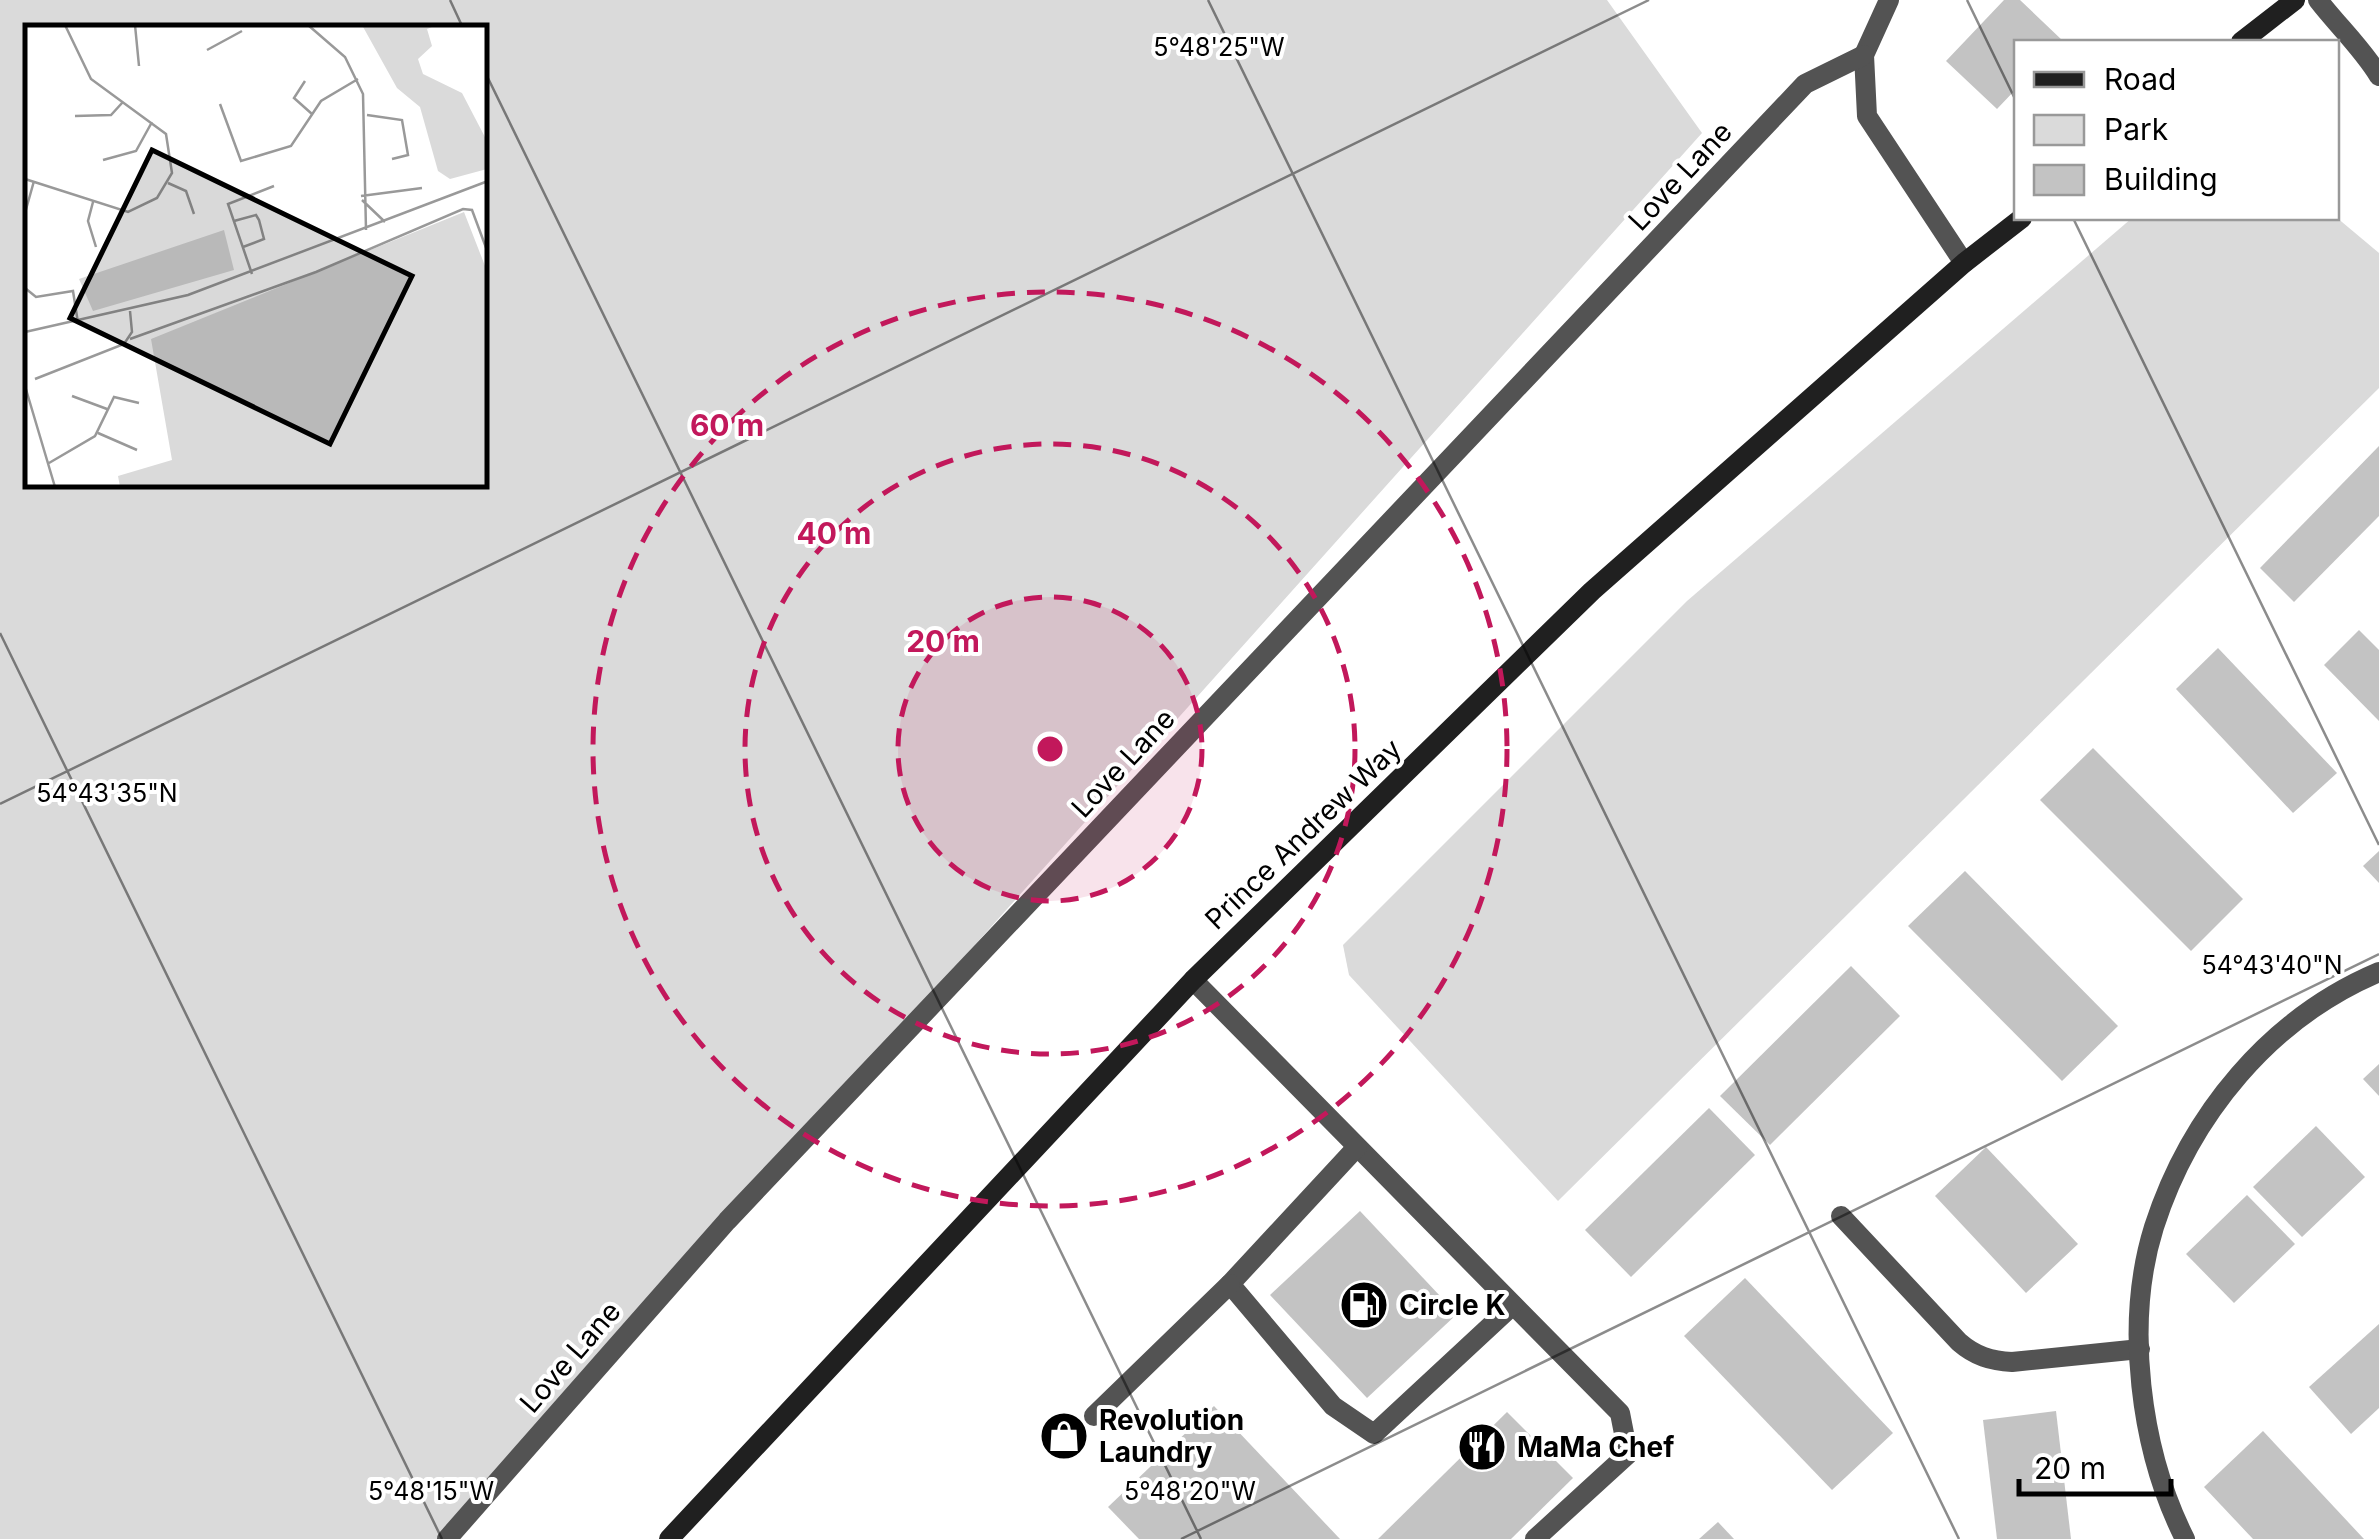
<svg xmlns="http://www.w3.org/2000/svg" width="2379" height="1539" viewBox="0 0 2379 1539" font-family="Inter,sans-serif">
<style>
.green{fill:#dadada;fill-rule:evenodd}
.building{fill:#c3c3c3}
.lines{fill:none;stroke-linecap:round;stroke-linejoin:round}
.lane{stroke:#535353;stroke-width:20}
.street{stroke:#535353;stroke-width:20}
.secondary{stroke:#202020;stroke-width:20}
.ticks{fill:none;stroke:#000;stroke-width:2.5;stroke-opacity:0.45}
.ring{fill:none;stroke:#c2185b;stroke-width:5;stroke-dasharray:18 12}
.labels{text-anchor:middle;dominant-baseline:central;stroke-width:8;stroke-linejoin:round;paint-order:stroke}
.street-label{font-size:28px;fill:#000;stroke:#fff}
.poi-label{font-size:28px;font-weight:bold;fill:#000;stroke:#fff;text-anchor:start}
.inset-road{fill:none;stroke:#999;stroke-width:2.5}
.view{fill:#000;fill-opacity:0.15;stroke:#000;stroke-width:5}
.inset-edge{fill:none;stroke:#000;stroke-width:5}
.ticks-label{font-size:25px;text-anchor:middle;fill:#000;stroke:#fff;stroke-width:8;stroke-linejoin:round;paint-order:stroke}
.centre{fill:#c2185b;stroke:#fff;stroke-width:5}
.ring-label{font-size:30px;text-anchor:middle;font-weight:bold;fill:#c2185b;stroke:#fff;stroke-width:8;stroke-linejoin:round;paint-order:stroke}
</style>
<rect width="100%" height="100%" fill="#fff"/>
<g class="green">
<path d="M0 0H1607L1702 133 443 1539H0ZM28 28H485V485H28Z"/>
<polygon points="2336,217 2379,253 2379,388 1558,1201 1349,975 1343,945 1687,601 2132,218"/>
</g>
<g class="building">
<polygon points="2004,0 2020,0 2063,41 2061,42 2016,42 2016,89 1997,109 1946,61"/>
<polygon points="2379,446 2379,516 2294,602 2260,568"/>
<polygon points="2359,630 2379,650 2379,721 2324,665"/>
<polygon points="2218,648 2337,773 2293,813 2176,689"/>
<polygon points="2093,748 2243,899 2191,951 2040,800"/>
<polygon points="2379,851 2379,883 2363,866"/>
<polygon points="1965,871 2118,1026 2062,1081 1908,926"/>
<polygon points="1851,966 1900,1016 1770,1145 1720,1096"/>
<polygon points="2379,1064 2379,1096 2363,1079"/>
<polygon points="1709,1108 1755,1155 1631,1277 1585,1230"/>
<polygon points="2316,1126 2365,1177 2302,1237 2253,1187"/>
<polygon points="1986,1147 2078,1244 2026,1293 1935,1196"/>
<polygon points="2247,1195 2295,1244 2234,1303 2186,1254"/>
<polygon points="1360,1211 1457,1314 1367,1398 1270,1295"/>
<polygon points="1745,1278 1893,1433 1832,1490 1684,1336"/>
<polygon points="2379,1324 2379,1408 2351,1434 2309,1387"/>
<polygon points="1214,1406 1340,1539 1139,1539 1108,1507"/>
<polygon points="2056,1411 2071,1539 1997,1539 1983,1420"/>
<polygon points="1507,1412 1573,1478 1511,1539 1378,1539"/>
<polygon points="2263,1431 2364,1539 2253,1539 2204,1487"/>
<polygon points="1718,1522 1734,1539 1699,1539"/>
</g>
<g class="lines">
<g class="lane">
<polyline points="1193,980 1620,1413 1628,1454 1535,1539"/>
<polyline points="1357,1147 1230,1284 1333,1406 1374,1434 1513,1305"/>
<polyline points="1094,1416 1230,1284"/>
</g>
<g class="street">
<polyline points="1889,0 1864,55 1867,116 1964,263"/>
<path d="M2318 0C2338 26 2362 48 2379 76"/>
<path d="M1841 1216 1959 1342C1975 1356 1991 1361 2012 1362L2140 1349"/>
<polyline points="447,1539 727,1221 1805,84 1864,55"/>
<path d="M2185 1539C2140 1450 2124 1323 2154 1227 2190 1115 2270 1018 2379 972"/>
</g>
<g class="secondary">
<polyline points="2241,42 2295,0"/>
<polyline points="669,1539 1193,980 1592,591 1964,263 2022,218"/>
</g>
</g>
<path class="ticks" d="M450 0 463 28M1208 0 1959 1539M1967 0 2016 101M485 72 1201 1539M2073 218 2379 845M0 633 442 1539M0 804 1649 0M1181 1539 2379 954"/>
<circle cx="1050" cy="749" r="152" fill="#c2185b" fill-opacity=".12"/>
<g class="ring">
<circle cx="1050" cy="749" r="152"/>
<circle cx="1050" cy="749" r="305"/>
<circle cx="1050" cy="749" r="457"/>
</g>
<defs>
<g id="fuel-disc" transform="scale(2.5)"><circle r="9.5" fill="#000" stroke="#fff"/><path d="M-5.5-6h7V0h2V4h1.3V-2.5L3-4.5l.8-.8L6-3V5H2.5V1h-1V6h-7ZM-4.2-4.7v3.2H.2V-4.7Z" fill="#fff"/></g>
<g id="shop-disc" transform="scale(2.5)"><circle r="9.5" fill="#000" stroke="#fff"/><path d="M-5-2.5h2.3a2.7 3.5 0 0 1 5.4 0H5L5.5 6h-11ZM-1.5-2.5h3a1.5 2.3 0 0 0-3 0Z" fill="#fff"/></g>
<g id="restaurant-disc" transform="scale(2.5)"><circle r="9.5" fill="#000" stroke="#fff"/><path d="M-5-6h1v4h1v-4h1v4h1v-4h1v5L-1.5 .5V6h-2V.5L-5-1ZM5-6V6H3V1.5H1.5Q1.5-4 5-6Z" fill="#fff"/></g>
</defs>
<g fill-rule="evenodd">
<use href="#fuel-disc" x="1364" y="1305"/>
<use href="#shop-disc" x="1064" y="1436"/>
<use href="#restaurant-disc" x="1482" y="1447"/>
</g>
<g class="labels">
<g class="street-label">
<text transform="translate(1680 176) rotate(-47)">Love Lane</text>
<text transform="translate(1123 763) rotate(-47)">Love Lane</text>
<text transform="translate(1303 834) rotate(-44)">Prince Andrew Way</text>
<text transform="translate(570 1357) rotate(-49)">Love Lane</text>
</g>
<g class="poi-label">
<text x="1399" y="1305">Circle K</text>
<text x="1099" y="1420">Revolution<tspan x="1099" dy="32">Laundry</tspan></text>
<text x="1517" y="1447">MaMa Chef</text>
</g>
</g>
<g transform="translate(25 25)">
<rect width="462" height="462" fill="#fff"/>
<path d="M337 0H412L402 4 407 21 393 34 398 49 437 68 462 116V144L425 154 413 146 395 82 372 63ZM439 187 462 246V462H95L93 451 147 435 126 314ZM199 205 209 245 68 286 54 254Z" fill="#dadada"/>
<path class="inset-road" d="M110 0 114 41M283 0 320 32 338 69 341 205M182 25 217 6M280 56 269 73 287 89M195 79 216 136 266 121 296 76 333 54M342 90 377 95 383 130 367 134M50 91 86 90 97 78M78 135 111 126 127 97M0 154 103 187 132 173 147 148 141 109 66 54 40 0M143 158 161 166 169 189M336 171 397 163M337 175 360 197M68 177 63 196 71 222M0 188 9 156M209 196 231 190 234 195 239 214 218 222M227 249 203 179 249 161M0 263 11 272 48 266 53 298M0 307 163 270 463 156M105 314 291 247 438 184 447 185 463 228M10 354 99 319 107 307 105 286M0 361 30 462M47 371 82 384M73 408 112 425M24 438 70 411 89 372 114 378"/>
<path class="view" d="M127 125 387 251 305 419 45 293Z"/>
<rect width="462" height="462" class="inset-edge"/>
</g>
<g class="ticks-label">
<text x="1219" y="56">5°48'25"W</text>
<text x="107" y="802">54°43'35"N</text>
<text x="2272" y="974">54°43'40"N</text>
<text x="431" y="1500">5°48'15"W</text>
<text x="1190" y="1500">5°48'20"W</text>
</g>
<circle cx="1050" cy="749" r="15" class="centre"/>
<g class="ring-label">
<text x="727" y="436">60 m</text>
<text x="834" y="544">40 m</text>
<text x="943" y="652">20 m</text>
</g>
<rect x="2014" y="40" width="325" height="180" fill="#ffffff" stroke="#999999" stroke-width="2.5"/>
<rect x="2034" y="72" width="50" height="15" fill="#202020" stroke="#999999" stroke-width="2.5"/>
<text x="2104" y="90" font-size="30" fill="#000000">Road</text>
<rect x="2034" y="115" width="50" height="30" fill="#dadada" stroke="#999999" stroke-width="2.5"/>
<text x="2104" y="140" font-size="30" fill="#000000">Park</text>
<rect x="2034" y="165" width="50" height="30" fill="#c3c3c3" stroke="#999999" stroke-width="2.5"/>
<text x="2104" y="190" font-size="30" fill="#000000">Building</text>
<path d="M2019 1479v15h152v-15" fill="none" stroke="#000000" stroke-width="5"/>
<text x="2034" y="1479" font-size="30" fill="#000000" stroke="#ffffff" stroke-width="8" paint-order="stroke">20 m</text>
</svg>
